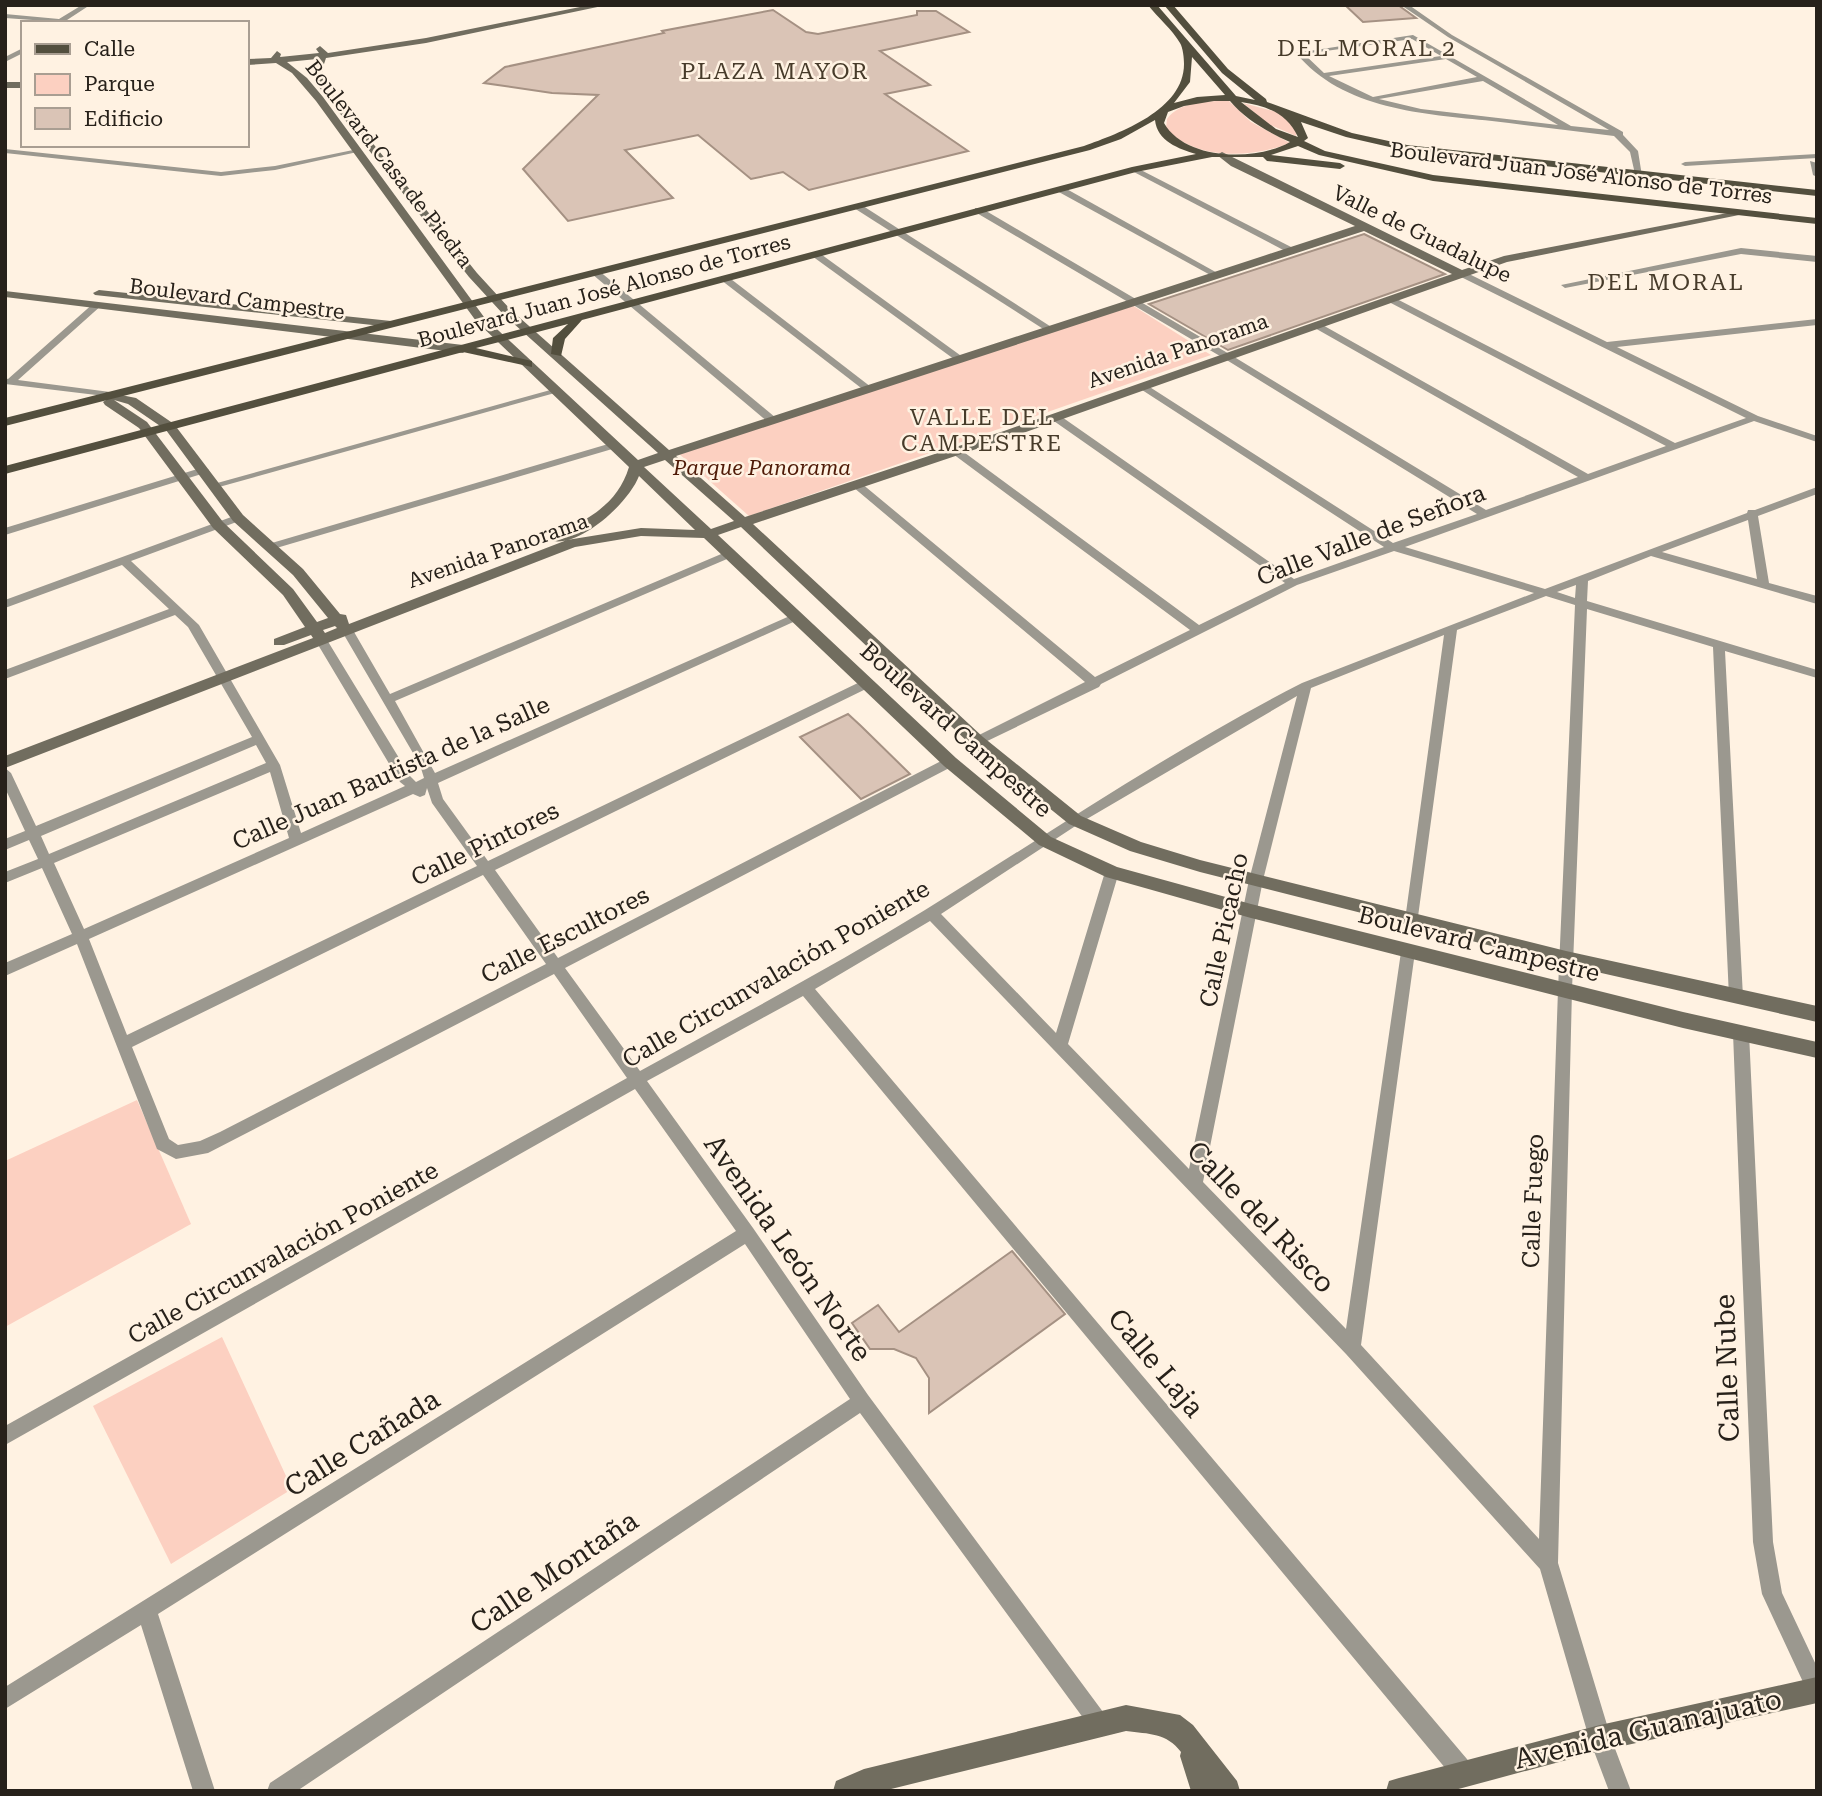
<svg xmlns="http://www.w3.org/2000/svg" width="1822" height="1796" viewBox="0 0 1822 1796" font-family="'Roboto Serif',serif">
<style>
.green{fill:#fcd0c1}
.building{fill:#dac4b6;stroke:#a59183;stroke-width:2}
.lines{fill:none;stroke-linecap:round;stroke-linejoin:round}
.street{fill:#9b988f;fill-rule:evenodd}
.secondary{fill:#716d5f;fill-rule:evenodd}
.primary{fill:#534f3e;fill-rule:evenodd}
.labels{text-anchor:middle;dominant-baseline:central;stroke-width:5;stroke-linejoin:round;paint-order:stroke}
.far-street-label{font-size:21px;fill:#27211a;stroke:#fff2e2}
.far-park-label{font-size:21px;font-style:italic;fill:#501b08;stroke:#fff2e2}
.far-quarter-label{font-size:23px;letter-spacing:2px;fill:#473b2a;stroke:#fff2e2}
.street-label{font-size:24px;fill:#27211a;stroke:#fff2e2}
.near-street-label{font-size:28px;fill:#27211a;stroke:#fff2e2}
</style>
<rect width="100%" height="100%" fill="#fff2e2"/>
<g class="green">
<path d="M1229 101 1251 122 1290 143C1251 158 1198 161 1166 129L1167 119C1180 101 1208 101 1229 101Z"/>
<polygon points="1243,103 1281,113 1297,131 1296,136 1268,124"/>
<polygon points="1132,305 1211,355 749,516 678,453"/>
<polygon points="137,1100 191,1224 5,1327 5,1161"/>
<polygon points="222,1337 292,1489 171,1564 93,1406"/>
</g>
<g class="building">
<polygon points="1345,5 1398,5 1416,18 1363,22"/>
<polygon points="773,10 806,32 818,34 917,15 917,11 936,11 969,32 880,51 930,85 885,94 968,151 809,190 783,172 751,179 698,135 625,150 673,198 568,221 523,169 598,95 552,93 484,83 505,67 664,33 662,31"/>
<polygon points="1364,234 1445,274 1228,350 1149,304"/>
<polygon points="848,714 861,726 910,774 861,799 800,737"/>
<polygon points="1012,1251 1065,1314 929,1413 929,1378 916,1358 894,1349 870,1349 852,1323 878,1305 899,1332"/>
</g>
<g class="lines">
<g class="street">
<polygon points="82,5 90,5 67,20 73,21 74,23 5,18 5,14 59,19"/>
<path d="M1401 5H1409L1452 35 1623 132V135L1638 151 1642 176 1635 174 1630 152 1614 136C1574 131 1533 126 1492 121 1424 114 1343 110 1296 53L1413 35 1571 126 1609 130 1448 37ZM1412 39 1441 56 1324 73 1304 54ZM1446 59 1477 77 1373 97 1329 76ZM1483 81 1558 125 1421 109 1379 99Z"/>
<polygon points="23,48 23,53 5,62 5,57"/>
<polygon points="5,149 221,172 275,166 358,149 362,151 275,170 221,176 5,153"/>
<polygon points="1817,154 1817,158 1685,166 1681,164 1685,162"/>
<polygon points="1810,161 1817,163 1817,177 1813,175"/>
<polygon points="1135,167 1295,249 1296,251 1289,253 1132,171 1131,169"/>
<polygon points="1057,187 1063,187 1221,275 1214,277 1057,191"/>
<polygon points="857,204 860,204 1056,330 1048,332 854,208 853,206"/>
<path d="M975 208H981L1231 355 1486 510 1578 477 1313 327V323H1319L1588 474 1666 446 1387 301V297H1393L1675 443 1746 418 1459 276V272H1465L1607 342 1817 319V325L1617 347 1758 416 1817 436V442L1754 421 1405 547 1545 589 1747 513 1748 510H1755L1817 487V494L1758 516 1769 583 1817 596V604L1651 556 1588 581 1587 601 1817 670V678L1725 651 1743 997 1741 1001 1736 1003 1731 1001 1729 997 1713 647 1587 609 1572 990 1558 1563 1611 1738 1631 1791H1609L1589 1738 1540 1569 1346 1354 930 921 815 989 1472 1765 1475 1773 1472 1781 1464 1784 1456 1781 803 996 647 1081 753 1228 868 1395 1106 1716 1109 1723 1106 1730 1099 1733 1092 1730 860 1413 297 1791H267L270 1783 850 1399 745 1244 158 1614 215 1791H193L141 1625 5 1709V1687L736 1231 635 1089 5 1445V1426L627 1078 554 974 208 1153 176 1159 157 1149 77 944 5 976V963L72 934 42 868 5 883V872L38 859 29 840 5 850V839L25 831 5 788V768L11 773 36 826 252 737 188 627 175 615 5 679V670L169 609 122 565 5 608V600L234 516H242V520L131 561 199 625 280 765 301 833 405 786 400 782 314 638 316 635H324L410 776 416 782 424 778 420 765 340 628 342 625H350L390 694 726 552H734V556L395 701 435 773 792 615 796 614 802 618 438 783 443 799 488 861 862 681H870L872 684 870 687 495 870 558 958 945 759H955L956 762 955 765 565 968 640 1071C736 1018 832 967 925 910 1050 833 1171 750 1302 683L1534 593 1394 551 1297 585 1101 684 1099 687 981 744H973L971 741 973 738 1085 682 853 487V483H861L1095 677 1190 630 953 454V450H961L1199 625 1285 583 1051 419V415H1059L1294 579 1384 547 1139 388V384H1145L1393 543 1477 514 1225 359 975 212ZM1748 520 1757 579 1662 552ZM1576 585 1575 598 1557 592ZM1546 596 1575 605 1558 990 1539 1539 1361 1345 1415 952 1413 948H1403L1401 952 1346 1329 1203 1182 1263 880 1311 688 1444 635 1405 920 1407 924H1417L1457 630ZM1297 696 1249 880 1189 1169 1068 1044 1119 872 1117 868 1112 867 1105 872 1056 1033 941 914 1080 823ZM256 745 266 763 49 854 41 836ZM270 772 289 838 84 929 54 863ZM427 788 432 803 477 866 127 1035 89 939 413 794 420 797 425 795ZM483 875 546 964 220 1132 200 1141 178 1145 169 1139 132 1047Z"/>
<polygon points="1741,248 1817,256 1817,262 1741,254 1565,288 1561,285"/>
<polygon points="812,252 818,252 964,358 964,362 958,362 812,256"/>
<polygon points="592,270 598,270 776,418 776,422 768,422 592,274"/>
<polygon points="721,276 727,276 871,387 871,391 865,391 721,280"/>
<polygon points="95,302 103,304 18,380 110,392 115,395 113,397 5,384 5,378 8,379"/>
<polygon points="554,389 562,391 219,487 211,487 210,485"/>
<polygon points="615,442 619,443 619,447 273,549 269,550 263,547 265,545"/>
<polygon points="204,467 209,470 208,472 5,535 5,528"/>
<polygon points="1741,1027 1746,1029 1749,1033 1773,1542 1782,1593 1817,1667 1817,1700 1810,1697 1762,1594 1753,1542 1733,1033 1736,1029"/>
</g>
<g class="secondary">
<path d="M590 5H607L426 43 326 58 322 70 326 85 477 273 511 310 669 450 1355 226 1231 166 1217 155 1222 152 1462 270 1504 256 1743 210 1744 212 1739 215 1507 262 1012 437 753 524 983 737 1081 816 1141 842 1200 860 1566 951 1817 1006V1022L1566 965 1200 872 1130 851 1069 824 971 745 741 527 718 535 956 758 1051 837 1117 867 1251 904 1683 1012 1817 1042V1058L1683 1028 1251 918 1106 877 1039 845 944 766 704 538 641 536 575 547 5 768V756L313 638 311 635 284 645H274V639L305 627 283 595 213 528 139 428 105 405 103 402 109 398 104 395 106 392 136 398 174 424 243 515 303 569 340 614 346 615 349 624 567 540 641 528 695 530 639 476C629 502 582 546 553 541V535C587 521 618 504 629 467L476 321 316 101 292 73 276 63 247 65V59L271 58 277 51 281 54 280 57 319 53 316 49 320 46 328 53 426 38ZM317 59 314 70 319 87 469 277 503 314 658 453 638 460 484 317 323 97 307 78 287 62ZM1364 231 1452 274 1004 431 745 517 676 456ZM114 400 128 404 166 430 233 521 293 575 328 618 317 622 293 589 223 522 147 422ZM665 460 734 521 711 529 644 467ZM335 626 337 628 325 633 323 630Z"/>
<rect x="5" y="82" width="18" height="6"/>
<polygon points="99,290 391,321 397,324 391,327 95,295 93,293"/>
<polygon points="5,291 463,345 469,349 463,353 5,297"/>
<polygon points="1817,1677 1817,1703 1600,1751 1451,1791 1386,1791 1389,1781 1399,1778 1600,1725"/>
<path d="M1126 1705 1180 1715 1193 1725 1237 1781 1240 1791H1191L1180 1756 1181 1752C1167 1733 1149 1734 1126 1731L883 1791H833L836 1781 864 1769Z"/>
</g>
<path class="primary" d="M1148 5H1157L1236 96 1255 100 1222 73 1164 5H1173L1228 69 1266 99 1267 102 1352 133 1407 145 1817 190V196L1407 151 1346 137 1301 122 1308 138 1304 141 1325 151 1433 175 1817 218V224L1433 181 1319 155 1298 146 1271 155 1340 163 1345 166 1340 169 1267 161 1263 157H1212L1136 172 582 320 565 339 561 356 551 354 553 338 568 324 476 348 532 361V367L463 352 5 474V466L1132 167 1196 154C1179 149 1157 141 1155 120L1121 139 1090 150 5 426V418L1084 146C1120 133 1184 110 1184 64 1184 58 1183 48 1180 43 1172 29 1158 18 1148 5ZM1192 57 1225 95 1197 97 1174 103 1190 82ZM1214 101H1230C1246 120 1268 132 1290 142 1255 162 1185 160 1164 123L1168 112 1184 106ZM1241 102C1267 106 1287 113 1298 137L1276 129Z"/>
</g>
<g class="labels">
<g class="far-street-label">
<text transform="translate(389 164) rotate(52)">Boulevard Casa de Piedra</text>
<text transform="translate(1581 173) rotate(7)">Boulevard Juan José Alonso de Torres</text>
<text transform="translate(1422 234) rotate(26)">Valle de Guadalupe</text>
<text transform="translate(604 291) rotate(-15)">Boulevard Juan José Alonso de Torres</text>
<text transform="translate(237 299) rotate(7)">Boulevard Campestre</text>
<text transform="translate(1178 351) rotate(-19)">Avenida Panorama</text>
<text transform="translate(498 551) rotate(-19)">Avenida Panorama</text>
</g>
<g class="far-park-label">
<text x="762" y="468">Parque Panorama</text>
</g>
<g class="far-quarter-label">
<text x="1367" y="48">DEL MORAL 2</text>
<text x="775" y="71">PLAZA MAYOR</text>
<text x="1666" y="282">DEL MORAL</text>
<text x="982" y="417">VALLE DEL<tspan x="982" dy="26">CAMPESTRE</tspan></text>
</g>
<g class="street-label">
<text transform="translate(1371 535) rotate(-21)">Calle Valle de Señora</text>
<text transform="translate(956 730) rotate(42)">Boulevard Campestre</text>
<text transform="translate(391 773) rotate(-24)">Calle Juan Bautista de la Salle</text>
<text transform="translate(485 844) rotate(-26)">Calle Pintores</text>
<text transform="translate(1224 930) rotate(-78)">Calle Picacho</text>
<text transform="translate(565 935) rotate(-27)">Calle Escultores</text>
<text transform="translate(1479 944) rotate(14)">Boulevard Campestre</text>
<text transform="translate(776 974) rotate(-30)">Calle Circunvalación Poniente</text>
<text transform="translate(1533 1201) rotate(-88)">Calle Fuego</text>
<text transform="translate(283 1253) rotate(-29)">Calle Circunvalación Poniente</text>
</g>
<g class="near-street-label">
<text transform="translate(1261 1217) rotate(46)">Calle del Risco</text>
<text transform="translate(788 1248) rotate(55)">Avenida León Norte</text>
<text transform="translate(1156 1363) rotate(50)">Calle Laja</text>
<text transform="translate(1727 1368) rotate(-92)">Calle Nube</text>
<text transform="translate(362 1443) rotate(-32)">Calle Cañada</text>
<text transform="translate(554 1572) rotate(-34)">Calle Montaña</text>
<text transform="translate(1648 1729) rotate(-13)">Avenida Guanajuato</text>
</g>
</g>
<rect width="1822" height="1796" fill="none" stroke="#27211a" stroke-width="14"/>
<rect x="21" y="21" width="228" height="126" fill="#fff2e2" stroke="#a99e92" stroke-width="2"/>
<rect x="35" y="44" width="35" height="10" fill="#534f3e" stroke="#a99e92" stroke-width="2"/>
<text x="84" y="56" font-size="21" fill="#27211a">Calle</text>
<rect x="35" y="74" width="35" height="21" fill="#fcd0c1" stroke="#a99e92" stroke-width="2"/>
<text x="84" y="91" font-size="21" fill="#27211a">Parque</text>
<rect x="35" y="108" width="35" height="21" fill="#dac4b6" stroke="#a99e92" stroke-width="2"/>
<text x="84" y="126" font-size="21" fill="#27211a">Edificio</text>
</svg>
